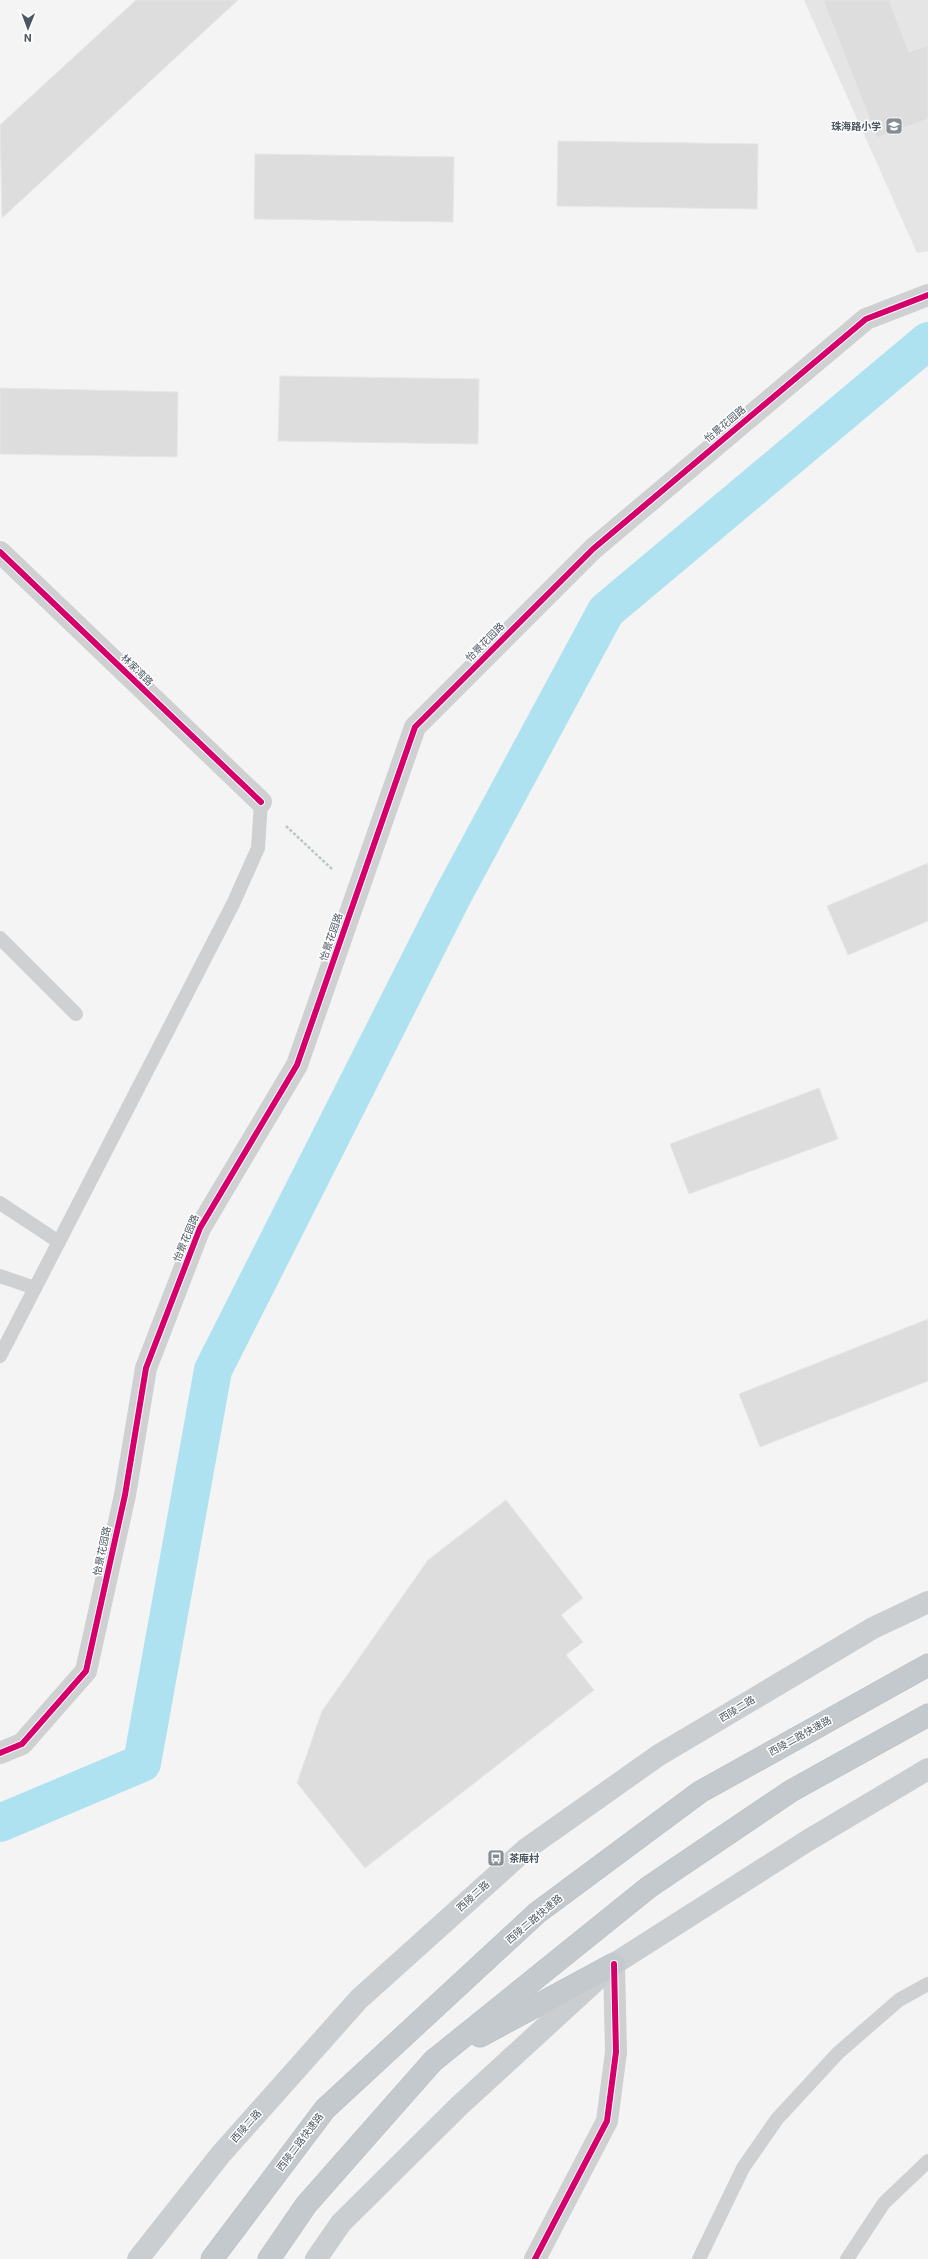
<svg xmlns="http://www.w3.org/2000/svg" width="928" height="2259" viewBox="0 0 928 2259" font-family="Roboto,'Noto Sans SC',sans-serif">
<style>
.education{fill:#e6e5e6}
.lines{fill:none;stroke-linecap:round;stroke-linejoin:round}
.canal{stroke:#aee2f0;stroke-width:38}
.building{fill:#ddddde;stroke:#e5e6e7}
.trunk-casing{stroke:#b9bec3;stroke-width:23}
.path{stroke:#bcc7c4;stroke-width:2.5;stroke-dasharray:3 2;stroke-linecap:butt}
.service{stroke:#ced0d2;stroke-width:14}
.minor{stroke:#ced0d2;stroke-width:22}
.primary{stroke:#caced1;stroke-width:22}
.trunk{stroke:#c4c9cd;stroke-width:22}
.cycleway-casing{stroke:#fff;stroke-width:8}
.cycleway{stroke:#d6006c;stroke-width:6}
.labels{text-anchor:middle;dominant-baseline:central;stroke-width:3;stroke-linejoin:round;paint-order:stroke}
.poi-label{font-size:10px;font-weight:bold;fill:#4a5661;stroke:#fff;text-anchor:end}
.street-label{font-size:10px;fill:#4a5661;stroke:#fff}
</style>
<rect width="100%" height="100%" fill="#f4f4f4"/>
<polygon class="education" points="804,0 928,0 928,251 917,253"/>
<g class="lines">
<polyline class="canal" points="0,1823 142,1763 213,1370 453,895 606,611 928,341"/>
</g>
<g class="building">
<polygon points="136,0 238,0 2,218 0,125"/>
<polygon points="823,0 889,0 909,52 928,45 928,119 877,138"/>
<polygon points="558,141 758,144 757,209 557,206"/>
<polygon points="255,154 454,157 453,222 254,219"/>
<polygon points="280,376 479,379 478,444 278,441"/>
<polygon points="0,388 178,392 177,457 0,454"/>
<polygon points="928,863 928,921 848,955 827,906"/>
<polygon points="819,1088 838,1139 689,1194 670,1144"/>
<polygon points="928,1319 928,1381 760,1447 739,1394"/>
<polygon points="506,1500 583,1598 561,1615 583,1642 566,1655 594,1690 365,1868 297,1783 322,1711 428,1560"/>
</g>
<g class="lines">
<g class="trunk-casing">
<g id="trunk">
<polyline points="480,2036 614,1964"/>
<polyline points="212,2259 325,2109 537,1913 700,1792 928,1665"/>
<polyline points="269,2259 306,2205 433,2061 649,1887 791,1791 928,1715"/>
</g>
</g>
<polyline class="path" points="286,826 333,870"/>
<g class="service">
<polyline points="0,938 76,1014"/>
<polyline points="0,1203 59,1242"/>
<polyline points="0,1276 35,1288"/>
<polyline points="0,1356 233,904 258,848 261,802"/>
<polyline points="699,2259 743,2168 777,2119 838,2053 899,2000 928,1984"/>
<polyline points="847,2259 884,2203 928,2161"/>
</g>
<g class="minor">
<polyline points="0,552 261,802"/>
<polyline points="0,1753 22,1744 86,1671 125,1495 146,1368 200,1228 297,1065 415,727 593,549 866,319 928,295"/>
<polyline points="535,2259 607,2121 616,2052 614,1964"/>
</g>
<g class="primary">
<polyline points="138,2259 221,2154 359,1999 526,1849 659,1755 873,1628 928,1602"/>
<polyline points="316,2259 341,2223 459,2106 614,1964 807,1841 928,1769"/>
</g>
<use href="#trunk" class="trunk"/>
<g class="cycleway-casing">
<g id="cycleway">
<polyline points="0,552 261,802"/>
<polyline points="0,1753 22,1744 86,1671 125,1495 146,1368 200,1228 297,1065 415,727 593,549 866,319 928,295"/>
<polyline points="535,2259 607,2121 616,2052 614,1964"/>
</g>
</g>
<use href="#cycleway" class="cycleway"/>
</g>
<defs>
<g id="school-square" transform="scale(0.9)"><rect x="-9" y="-9" width="18" height="18" rx="4" fill="#868d94" stroke="#fff"/><path d="M0-5L7-2L0 1L-7-2ZM-4 1L0 2.5L4 1V4Q0 6-4 4Z" fill="#fff"/></g>
<g id="bus-square" transform="scale(0.9)"><rect x="-9" y="-9" width="18" height="18" rx="4" fill="#868d94" stroke="#fff"/><path d="M-5-6H5V4H4V6H2V4H-2V6H-4V4H-5ZM-3.5-4V0h7V-4ZM-3.5 1.2v1.5H-2V1.2ZM2 1.2v1.5H3.5V1.2Z" fill="#fff"/></g>
</defs>
<g fill-rule="evenodd">
<use href="#school-square" x="894" y="126"/>
<use href="#bus-square" x="496" y="1858"/>
</g>
<g class="labels">
<g class="poi-label">
<text x="881" y="126">珠海路小学</text>
<text x="509" y="1858" text-anchor="start">茶庵村</text>
</g>
<g class="street-label">
<text transform="translate(725 424) rotate(-40)">怡景花园路</text>
<text transform="translate(485 642) rotate(-45)">怡景花园路</text>
<text transform="translate(137 670) rotate(44)">林家湾路</text>
<text transform="translate(331 937) rotate(-71)">怡景花园路</text>
<text transform="translate(186 1238) rotate(-67)">怡景花园路</text>
<text transform="translate(102 1551) rotate(-78)">怡景花园路</text>
<text transform="translate(737 1709) rotate(-31)">西陵二路</text>
<text transform="translate(800 1736) rotate(-29)">西陵二路快速路</text>
<text transform="translate(473 1896) rotate(-42)">西陵二路</text>
<text transform="translate(534 1919) rotate(-40)">西陵二路快速路</text>
<text transform="translate(246 2126) rotate(-48)">西陵二路</text>
<text transform="translate(300 2142) rotate(-53)">西陵二路快速路</text>
</g>
</g>
<g transform="translate(28 28) rotate(181)" stroke="#ffffff" stroke-width="3" paint-order="stroke">
<path d="M0-3L7 15L0 10L-7 15Z" fill="#4a5661"/>
<text y="-6" font-size="11" font-weight="bold" text-anchor="middle" fill="#4a5661">N</text>
</g>
</svg>
